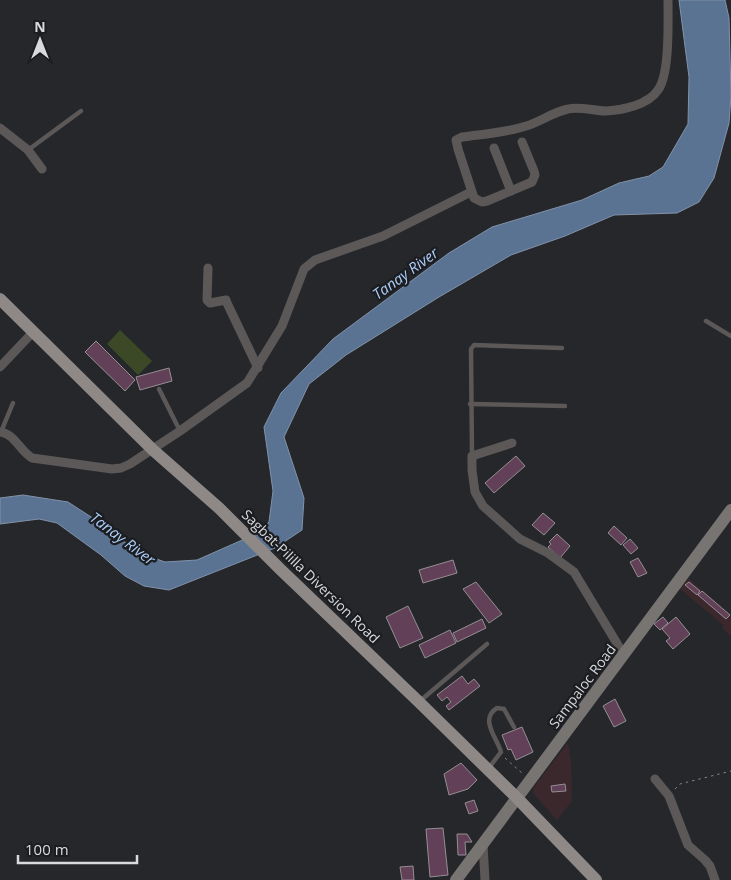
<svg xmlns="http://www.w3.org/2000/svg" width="731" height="880" viewBox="0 0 731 880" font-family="'Open Sans',sans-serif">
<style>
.commercial{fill:#3b282d}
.green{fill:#3b4926}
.water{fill:#5b7393;stroke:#8192a9}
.building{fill:#624058;stroke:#948f93}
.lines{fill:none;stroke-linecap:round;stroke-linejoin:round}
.path{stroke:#848689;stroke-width:1;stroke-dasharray:2.5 4;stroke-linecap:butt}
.lane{stroke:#5b5857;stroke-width:4.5}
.street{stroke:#5b5857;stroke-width:9}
.secondary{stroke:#787472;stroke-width:12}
.primary{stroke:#8e8987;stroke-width:12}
.labels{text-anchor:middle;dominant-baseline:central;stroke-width:4.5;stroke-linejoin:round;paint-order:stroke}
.street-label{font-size:14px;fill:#d9dadd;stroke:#1b1d21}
.water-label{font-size:15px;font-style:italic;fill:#abccf7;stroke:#1b1d21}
</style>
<rect width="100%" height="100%" fill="#25272b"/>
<g class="commercial">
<polygon points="689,579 731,615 731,636 723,629 723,625 679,588"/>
<polygon points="568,743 571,761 572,801 557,820 533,793 534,787"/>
</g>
<polygon class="green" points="120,330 152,361 138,375 107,344"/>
<polygon class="water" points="679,0 725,0 729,18 731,96 729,123 714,178 699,202 677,213 614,215 565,236 511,255 439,297 346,355 309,384 284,437 304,498 302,530 275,548 169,590 144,586 125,576 101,555 57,523 39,519 0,524 0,498 23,495 68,502 105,526 137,552 165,562 197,560 258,533 269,522 273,491 264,427 281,393 333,339 449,253 492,227 582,200 619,183 649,176 663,167 688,124 689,77"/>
<g class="building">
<polygon points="96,341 135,380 125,391 85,352"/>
<polygon points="169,368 172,381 140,390 136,377"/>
<polygon points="516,456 525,466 494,493 485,483"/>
<polygon points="543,513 555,523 544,535 532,525"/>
<polygon points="614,526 627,538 621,545 608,533"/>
<polygon points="557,534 570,546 560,558 548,547 551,544 549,542"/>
<polygon points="630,539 638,548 631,554 623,545"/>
<polygon points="638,558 647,573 638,577 630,562"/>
<polygon points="453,560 457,573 423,583 419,570"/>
<polygon points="476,582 502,614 489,623 463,589"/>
<polygon points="689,582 700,591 697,595 685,585"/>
<polygon points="702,591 730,615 726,619 698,595"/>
<polygon points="408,606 423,638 400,648 386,617"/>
<polygon points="663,617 668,623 660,630 654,624"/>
<polygon points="676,617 690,634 673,649 666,641 670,638 662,629"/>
<polygon points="482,619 486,628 457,642 453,633"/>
<polygon points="450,630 456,643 425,658 419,645"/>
<polygon points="462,676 468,684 474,679 480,686 449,710 446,706 451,702 447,697 442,701 437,695"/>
<polygon points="615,699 626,721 614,727 603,706"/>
<polygon points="522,727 533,752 516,760 511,749 508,750 502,735"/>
<polygon points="461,763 477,780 468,789 449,795 444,774"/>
<polygon points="565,784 566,791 552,792 551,786"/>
<polygon points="474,800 478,811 469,814 465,803"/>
<polygon points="443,828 448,875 430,877 426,829"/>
<polygon points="457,834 467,834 472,842 465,842 466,855 458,855"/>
<polygon points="413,866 414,880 402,880 400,867"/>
</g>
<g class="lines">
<g class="path">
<polyline points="505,758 522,773"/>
<polyline points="675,789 680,784 731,771"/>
</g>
<g class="lane">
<polyline points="28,150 81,111"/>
<polyline points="706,321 731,336"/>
<polyline points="159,389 180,431"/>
<polyline points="470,404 565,406"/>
<polyline points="1,432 13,403"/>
<polyline points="472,456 471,349 474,345 562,348"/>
<polyline points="420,701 487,644"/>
<path d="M488 769 501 752C497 738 479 719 497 708L504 709 514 727"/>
</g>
<g class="street">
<polyline points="0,128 28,150 42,169"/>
<path d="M522 142 534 171 535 175 532 182 487 201 482 202 474 198 458 149 456 140 462 137C483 134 505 133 526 126 540 122 553 112 568 109 580 106 594 111 606 111 623 110 648 105 658 90 670 74 668 21 668 0"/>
<polyline points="494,148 511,191"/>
<polyline points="208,268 207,300 210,303 226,300 227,303 258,368"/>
<polyline points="0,367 34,331"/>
<path d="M0 432C15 434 19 450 32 458L112 469 121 468 130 464 180 431 247 383 282 326 304 269 315 260 383 236 471 192"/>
<polyline points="512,443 472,456 472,470 475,492 483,506 520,539 548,553 574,572 624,655"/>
<polyline points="655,779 669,796 688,845 705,860 710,866 715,880"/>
<polyline points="483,844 485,880"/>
</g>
<polyline class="secondary" points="456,880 731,510"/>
<polyline class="primary" points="0,299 153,450 219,508 280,569 419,702 517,798 596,880"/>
</g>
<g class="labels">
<g class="street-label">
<text transform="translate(311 576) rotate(44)">Sagbat-Pililla Diversion Road</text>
<text transform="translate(582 686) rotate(-53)">Sampaloc Road</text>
</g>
<g class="water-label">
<text transform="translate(405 273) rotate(-36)">Tanay River</text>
<text transform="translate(123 538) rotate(37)">Tanay River</text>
</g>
</g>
<g transform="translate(40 40)" stroke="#1b1d21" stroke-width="4" paint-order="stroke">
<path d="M0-4L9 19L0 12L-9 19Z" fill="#d9dadd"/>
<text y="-8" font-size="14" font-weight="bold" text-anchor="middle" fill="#d9dadd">N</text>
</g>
<path d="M18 855v8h119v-8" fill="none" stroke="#d9dadd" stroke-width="2.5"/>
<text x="25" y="855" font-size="15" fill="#d9dadd" stroke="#1b1d21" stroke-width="4" paint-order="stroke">100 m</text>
</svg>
